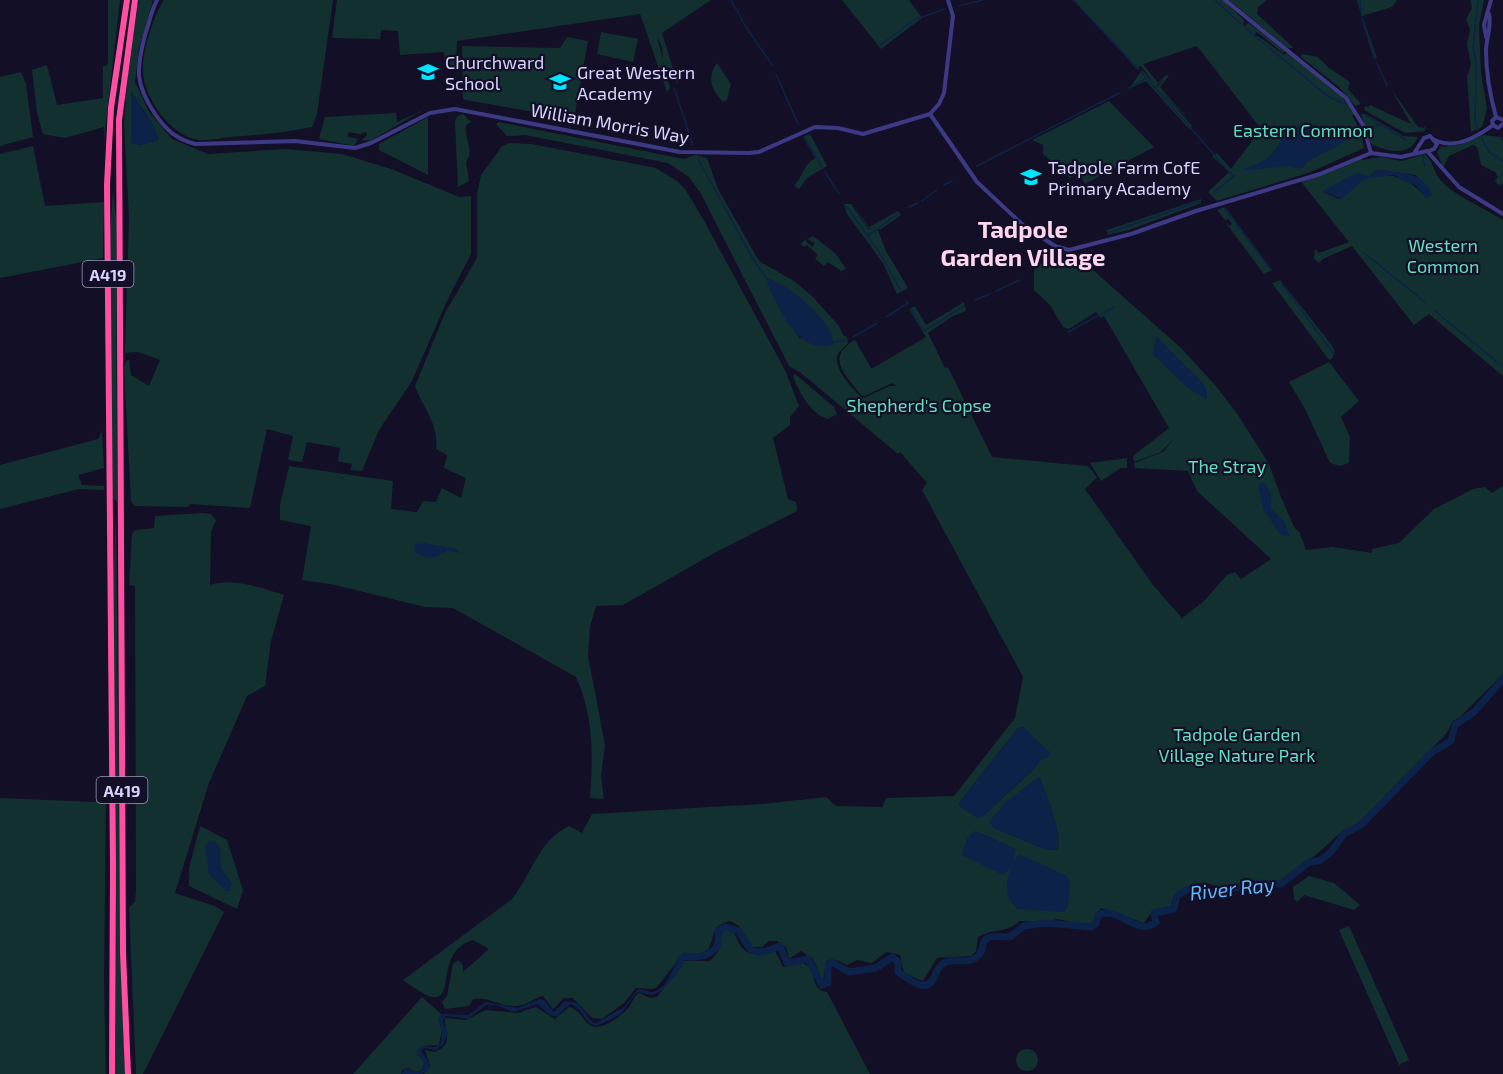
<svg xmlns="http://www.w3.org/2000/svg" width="1503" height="1074" viewBox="0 0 1503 1074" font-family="'Exo 2',sans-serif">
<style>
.green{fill:#12302f;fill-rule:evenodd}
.water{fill:#0c2248}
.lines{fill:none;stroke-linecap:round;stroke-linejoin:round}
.stream{stroke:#0c2248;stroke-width:1.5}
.river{stroke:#0c2248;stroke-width:7}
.minor{stroke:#3d3a85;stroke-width:4}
.highway{stroke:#ff4fa3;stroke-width:6}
.labels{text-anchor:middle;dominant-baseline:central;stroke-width:4.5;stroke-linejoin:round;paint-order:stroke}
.shield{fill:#130f26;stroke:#9e99be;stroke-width:1.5}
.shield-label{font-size:16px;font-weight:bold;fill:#d9d4ff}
.poi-label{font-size:18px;fill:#d9d4ff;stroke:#130f26;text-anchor:start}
.street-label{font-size:18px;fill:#d9d4ff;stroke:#130f26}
.park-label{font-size:18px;fill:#5fe0c0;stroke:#130f26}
.water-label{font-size:20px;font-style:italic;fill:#62b6ff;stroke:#130f26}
.district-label{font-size:24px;font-weight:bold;fill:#ffd6f0;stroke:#130f26}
</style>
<rect width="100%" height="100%" fill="#130f26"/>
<g class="green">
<polygon points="108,0 120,0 104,140 104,127 65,138 43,134 37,113 32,70 47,65 57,105 103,98 103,66 107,66 108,62"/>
<path d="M139 0H153L139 49 135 82 149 112 172 139 208 154 285 149 342 154 394 170 459 197 471 196V254L446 303 412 381 379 430 362 471 350 470 352 464 338 461 340 448 307 442 302 462 288 460 293 436 267 429 250 508 190 504 188 507 134 506 131 501 124 368 126 361 129 359 131 375 149 386 160 360 138 352 125 353 129 218 124 123 129 60ZM131 91 153 125 158 140 140 145 132 142Z"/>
<path d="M164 0H333L317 114 312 127C285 133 258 135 231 137 220 138 209 141 199 140 171 137 143 97 143 70 142 53 154 14 164 0Z"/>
<polygon points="337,0 711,0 662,33 678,84 664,69 662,48 657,36 670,88 667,92 640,14 457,41 456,67 445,63 444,52 400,55 398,31 381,30 380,39 332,38"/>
<polygon points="842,0 909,0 922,18 881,49"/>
<polygon points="1073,0 1223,0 1244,20 1243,27 1249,23 1286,51 1283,53 1257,32 1254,36 1258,36 1284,55 1287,52 1339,93 1355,115 1352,115 1361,133 1364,148 1311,172 1217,201 1208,192 1229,172 1212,156 1217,153 1231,169 1261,129 1197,46 1143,64 1158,83 1166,75 1169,76 1160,87 1193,125 1157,87 1164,79 1156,86 1141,66 1136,69 1116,44"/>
<polygon points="1229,0 1267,0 1258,7 1257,14 1294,48 1288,48"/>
<polygon points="1357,0 1397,0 1392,7 1362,16 1377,58 1373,58"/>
<polygon points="1470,0 1484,0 1479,26 1481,72 1487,109 1482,127 1471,132 1467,77 1471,64 1467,44 1470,30 1466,19 1472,8"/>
<polygon points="601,32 638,39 633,62 597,54"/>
<polygon points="567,37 588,41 574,119 465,100 463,98 462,46 560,48"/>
<polygon points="1302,54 1318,57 1329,68 1350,82 1348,89 1361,104 1355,106 1339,87 1301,57"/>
<path d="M717 63 731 84 727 100 723 102C712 90 706 78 717 63Z"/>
<polygon points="1142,70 1192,126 1189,129 1146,81 1129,89"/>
<polygon points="21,72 26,84 33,137 0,146 0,77"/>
<polygon points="1391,89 1418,127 1424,128 1426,124 1425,131 1405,133 1364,110 1365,106 1368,107 1370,105 1411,124"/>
<polygon points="1109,101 1154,147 1085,184 1079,173 1070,178 1043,154 1043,145 1032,140"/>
<polygon points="425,109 370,141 362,140 367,135 366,132 360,134 348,132 348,137 358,139 354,146 319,139 325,117 396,113 397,122"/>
<path d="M463 114 471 122 466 125C464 140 475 149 466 162L469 181 458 187 455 122 457 116Z"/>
<path d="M1361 114H1366L1403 136 1418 137C1410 158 1386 151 1371 144Z"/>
<polygon points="428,117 428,175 379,150 379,144"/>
<path d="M499 122 684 159 695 155 707 158 718 189 759 261 794 281 812 296 839 326 843 335 847 337 848 343C845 347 837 352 837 358 836 372 852 388 862 398H864L890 386H897L892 383 865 396 861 395C847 377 824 357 855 340L871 368H873L926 337 909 309 915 306 926 325 964 302 966 311 953 316 928 333 945 368 948 367 992 457 1088 466 1097 477 1085 489 1153 585 1182 618 1204 601 1227 575 1235 572 1241 579 1271 559 1197 491 1188 471 1135 468 1134 463 1163 452 1175 437 1161 452 1134 462 1133 456 1169 428 1104 316 1101 318 1096 312 1069 329 1063 327 1050 305 1034 290V270L1043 261 1050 247 1077 256 1181 348 1216 386 1238 415 1269 464 1281 497 1294 527 1300 533 1306 550 1333 547 1372 553V549L1399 543 1434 509 1473 489 1485 487 1492 493 1503 486V674L1460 717 1453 721 1446 734 1357 824 1340 833 1317 854 1279 881 1265 880 1220 888 1207 883 1194 884 1174 894 1171 906 1153 910 1144 923 1101 908 1090 926 1057 919 1045 922 1019 921C1006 934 993 928 978 937L976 951 971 956 937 958 923 981 904 973 900 955 886 952 872 963 857 960 847 965 837 960 826 961 823 981 813 959 801 951 789 959 786 947 777 941H769L762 947H750L739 926 730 921C708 927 717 934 708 949L699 955H682L657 987 653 989 636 988 624 1003 602 1019 592 1018 573 998H564L553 1009 543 996C533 998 527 1006 516 1006 500 1007 489 996 473 999L469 1006 445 1009 442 1002 447 996 453 964 458 960 463 965V972L489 949 473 940C434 952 456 1000 433 997 424 996 411 985 403 980L512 899C532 874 538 841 569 826L582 833 592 814 761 804 826 797 836 806 882 807 886 798 954 796 1015 718 1023 677 922 490 927 483 900 452 898 454 801 373 789 366 701 194 689 177 668 163 525 135 507 136 496 124ZM772 280 795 294 819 317 800 339 780 307ZM1023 727 1049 756 1039 761 1035 768 982 817 959 803 1018 728ZM1040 778C1045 795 1064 835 1057 850L1045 849 994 828ZM975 831 1015 849 1008 871Z"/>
<path d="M810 134 827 166 807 178 799 189 794 186C803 176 803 165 815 158L803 137Z"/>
<polygon points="1483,135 1501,137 1503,141 1503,184 1498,185 1495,181 1498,177 1495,172 1481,165 1477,147 1473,145 1449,156 1443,168 1437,152 1441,147 1458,145"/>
<path d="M510 143 532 144 656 168 677 181 685 189 703 219 785 370 799 406 790 417V425L773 438 788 499 796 502 797 511 718 551 623 605 596 606 590 627 588 656 605 745 601 776 604 799 590 798C593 755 594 717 576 677L453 608 425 607 335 585 302 580 311 526 280 520V505L289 466 393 481 391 509 417 512 423 501 436 502 442 488 461 498 466 478 444 468 447 455 436 449C439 424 423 408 415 386L445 313 477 258V194L481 175 502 146Z"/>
<polygon points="33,146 45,206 104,202 103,258 0,278 0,154"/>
<path d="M1425 154C1433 161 1433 170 1439 178 1450 194 1486 209 1503 220V376L1429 314 1414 325 1352 246 1323 259 1319 263 1314 259 1315 249 1319 253 1349 242 1302 183 1303 180 1362 158 1363 160 1380 157 1402 161ZM1380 170 1416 175 1432 196 1426 198C1411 179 1389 169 1364 179 1355 182 1348 194 1339 199L1323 192 1353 176H1370L1375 171Z"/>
<polygon points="113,190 116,218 117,502 112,498 110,236"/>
<polygon points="1201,199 1201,203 1129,230 1107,235 1107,230"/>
<polygon points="852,203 869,227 898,211 901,215 880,230 877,228 886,251 908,288 897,294 883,263 847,214 844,204 851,204 868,229 877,227 868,228"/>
<polygon points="1225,207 1272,270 1264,274 1226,223 1230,226 1232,224 1228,219 1225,220 1217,210"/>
<polygon points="813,236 836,254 846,269 841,271 841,274 840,270 828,262 824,266 815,259 818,255 807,245 804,247 801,244 805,240 812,247 815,243 807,239"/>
<polygon points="1280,280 1331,344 1335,352 1332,359 1329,360 1272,283"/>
<polygon points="1329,362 1359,401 1341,417 1350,437 1349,463 1340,466 1330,463 1306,411 1289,382"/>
<path d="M795 374 834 407 837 414 828 419C811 415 799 392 793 376Z"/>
<polygon points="102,431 104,468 78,475 82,485 104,486 104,490 79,489 0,509 0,465 98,439"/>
<polygon points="1127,458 1127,468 1121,468 1101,481 1090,463"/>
<polygon points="116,512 120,932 125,1074 115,1074 116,886 113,576"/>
<path d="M203 513 211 514 216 520 211 532 210 585C232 577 262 588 284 595L271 641 265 686 247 696 209 783 175 893 215 906 224 912 143 1074H136L129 907 135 902 136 890 135 586 129 585 132 534 135 530 154 528 155 516Z"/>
<polygon points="0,798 94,802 106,799 104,982 106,1074 0,1074"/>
<polygon points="200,826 227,840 243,890 237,909 189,886 189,868"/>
<polygon points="1309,876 1334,883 1360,905 1354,910 1304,895 1297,902 1294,899 1293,887"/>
<polygon points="1349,926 1409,1060 1399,1065 1339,930"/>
<path d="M723 929H730C736 934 736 938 740 945 749 959 762 953 775 951L783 967 803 963 812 969C814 979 814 990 827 992L870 1074H424L430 1066 425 1050 434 1052C455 1044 444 1033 445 1018L466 1020 486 1010 518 1013 536 1007 555 1019 569 1007C581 1010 581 1019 590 1025 600 1032 622 1016 628 1008 633 1003 633 996 639 993L650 998 657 997 684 961H710L718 952Z"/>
<polygon points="422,997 441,1014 439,1021 442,1030 439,1045 422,1046 417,1050 424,1062 423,1069 416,1072 408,1068 402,1070 401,1074 353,1074"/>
<circle cx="1027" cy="1060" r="11"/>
</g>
<g class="water">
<polygon points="131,91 153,125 158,140 140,145 131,143"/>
<path d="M1293 125H1317L1333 135 1353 137 1307 162 1302 169 1284 166 1244 171V169C1277 159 1274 147 1293 125Z"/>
<path d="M1377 170C1398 172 1425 171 1432 196L1426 198 1416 186 1394 175 1364 179 1342 199 1322 191 1357 173 1370 176Z"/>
<path d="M769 279C788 284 836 323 833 345 797 355 780 309 767 283Z"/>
<path d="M1156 336 1202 382 1207 390V399C1181 386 1173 373 1153 355Z"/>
<polygon points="1264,482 1271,494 1271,509 1284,521 1290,537 1280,534 1263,509 1258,484"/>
<path d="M419 542 457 549 461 553 447 550C436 559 426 561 414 551L415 544Z"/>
<polygon points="1023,727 1052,754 1039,761 1035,768 982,817 978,818 960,807 959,803 1018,728"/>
<path d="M1038 777C1046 787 1063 838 1057 850L1045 849 994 828 989 822 1006 802Z"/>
<path d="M975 831 1016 849 1013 863 1018 855H1021L1067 876 1070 881 1068 907 1063 912 1017 909C1004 898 1006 881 1011 867L1003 875 962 855 967 838Z"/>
<polygon points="215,841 220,848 221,868 232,883 230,891 225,891 209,874 205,847 209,842"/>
<path d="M683 955 688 956C682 966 668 989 655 994 648 996 643 991 636 993L621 1014 597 1026C584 1024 583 1008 570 1004L556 1017 550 1015 537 1004 514 1012 496 1005H486L468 1019 446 1016 443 1021 448 1034 443 1045 436 1050 424 1048 421 1051 429 1062V1068L423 1074H401L406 1068 416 1072 423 1069 424 1062 417 1054 420 1046 434 1047 441 1044 442 1030 438 1019 441 1014 468 1015 486 1002 518 1008 539 999 544 1000 554 1012 565 1001 578 1003 592 1022 596 1023 624 1007 638 989C642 989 648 992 652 992 670 989 672 963 683 955Z"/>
</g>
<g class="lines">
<g class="stream">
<polyline points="731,0 746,27 772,65"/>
<polyline points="1074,0 1078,5"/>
<polyline points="1215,0 1241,24"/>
<polyline points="1360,0 1361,14"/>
<polyline points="1478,0 1473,48 1476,62 1475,122 1478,130"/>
<polyline points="959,6 983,0"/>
<polyline points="1081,8 1138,69"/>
<polyline points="1362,19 1375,59"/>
<polyline points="1244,26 1253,35"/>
<polyline points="1256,37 1329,97 1346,104"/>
<polyline points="880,45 914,20 945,9"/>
<polyline points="1377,63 1387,86"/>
<polyline points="1141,72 1233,176"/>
<polyline points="776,74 798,124"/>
<polyline points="674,88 693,145"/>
<polyline points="1128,88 1145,79"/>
<polyline points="1365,115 1406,140"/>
<polyline points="1369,129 1379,125"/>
<polyline points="805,138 822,167"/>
<polyline points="1482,138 1489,152 1503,161"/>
<polyline points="1423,155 1425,166"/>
<polyline points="698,159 753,259 768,280"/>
<polyline points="977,166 1119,93"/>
<polyline points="825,172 839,194"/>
<polyline points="944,185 952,181"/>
<polyline points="1214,192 1235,175"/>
<polyline points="922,201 937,190"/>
<polyline points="846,206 878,250 901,291"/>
<polyline points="909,207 918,203"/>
<polyline points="1224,208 1270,269"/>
<polyline points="879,228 897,214"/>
<polyline points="1108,233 1200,201"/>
<polyline points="868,235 876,230"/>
<polyline points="1364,253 1425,302"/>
<polyline points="1282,284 1334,354"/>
<polyline points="996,291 1020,280"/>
<polyline points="975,300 990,294"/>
<polyline points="911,309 924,331 963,307"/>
<polyline points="1435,311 1503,367"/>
<polyline points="886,317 908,303 906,300"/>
<polyline points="1068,332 1114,307"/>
<polyline points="853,337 877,323"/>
<polyline points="834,342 848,339"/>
</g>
<path class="river" d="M681 959 684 956C695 959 711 956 717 946 720 941 717 935 718 930L726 927 739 931C751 953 754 957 780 946L787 963 808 959 822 985 828 983V966L832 962 849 972 876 968 892 957 898 962V972C908 978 925 995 934 978 937 972 937 967 944 963 953 958 962 963 971 960 995 950 967 933 1010 937L1024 926 1046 923 1091 927 1096 924 1098 915C1119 905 1138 938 1156 922L1154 913 1174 909 1177 896 1188 889H1198L1212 894 1254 883 1281 884 1309 862 1319 861 1330 853 1344 834 1362 824 1432 752 1451 741 1455 725 1474 712 1503 679"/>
<g class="minor">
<path d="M157 0C151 11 149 24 145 35 136 70 135 84 155 114 166 130 176 139 195 144L295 141 355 148 371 143 430 113 455 109 680 152 749 153 759 152 815 127 838 128 863 134 930 114 939 104 944 93 953 16 948 0"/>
<polyline points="1225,0 1346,98 1363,125 1371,153"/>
<path d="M1489 14C1492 26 1486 38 1486 51 1486 74 1490 95 1496 117L1492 121 1493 125"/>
<polyline points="1486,37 1484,25 1491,0"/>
<polyline points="930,114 977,182 1024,226 1055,246 1069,250 1131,234 1196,211 1320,174 1371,153 1401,157 1427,151 1459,187 1503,214"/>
<polyline points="1496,117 1503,120"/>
<path d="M1435 140C1455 150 1477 137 1493 125L1498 128 1503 124"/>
<polyline points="1415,152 1424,138 1430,136 1437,144 1434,149 1429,151"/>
</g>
<g class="highway">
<polyline points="112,1074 113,867 107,185 111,108 127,0"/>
<polyline points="128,1074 123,953 119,120 135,0"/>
</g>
</g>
<defs>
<g id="school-bare" transform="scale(1.62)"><path d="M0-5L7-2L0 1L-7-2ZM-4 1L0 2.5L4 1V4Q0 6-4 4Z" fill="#00e5ff" stroke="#130f26" stroke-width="2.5" paint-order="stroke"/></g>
</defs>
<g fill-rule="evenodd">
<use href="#school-bare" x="428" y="72"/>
<use href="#school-bare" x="560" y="82"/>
<use href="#school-bare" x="1031" y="177"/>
</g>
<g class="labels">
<g class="shield">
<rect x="82.5" y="261" width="51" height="26" rx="4.5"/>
<rect x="96.5" y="777" width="51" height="26" rx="4.5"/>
</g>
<g class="shield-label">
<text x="108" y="274">A419</text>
<text x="122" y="790">A419</text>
</g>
<g class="poi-label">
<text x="445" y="62">Churchward<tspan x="445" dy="21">School</tspan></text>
<text x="577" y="72">Great Western<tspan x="577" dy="21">Academy</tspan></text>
<text x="1048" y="167">Tadpole Farm CofE<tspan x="1048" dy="21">Primary Academy</tspan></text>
</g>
<g class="street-label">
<text transform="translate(610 123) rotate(10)">William Morris Way</text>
</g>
<g class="park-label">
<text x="1303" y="130">Eastern Common</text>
<text x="1443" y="245">Western<tspan x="1443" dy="21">Common</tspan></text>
<text x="919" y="405">Shepherd's Copse</text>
<text x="1227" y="466">The Stray</text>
<text x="1237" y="734">Tadpole Garden<tspan x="1237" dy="21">Village Nature Park</tspan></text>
</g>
<g class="water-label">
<text transform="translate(1232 888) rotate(-6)">River Ray</text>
</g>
<g class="district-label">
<text x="1023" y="228">Tadpole<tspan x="1023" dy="28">Garden Village</tspan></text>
</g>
</g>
</svg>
